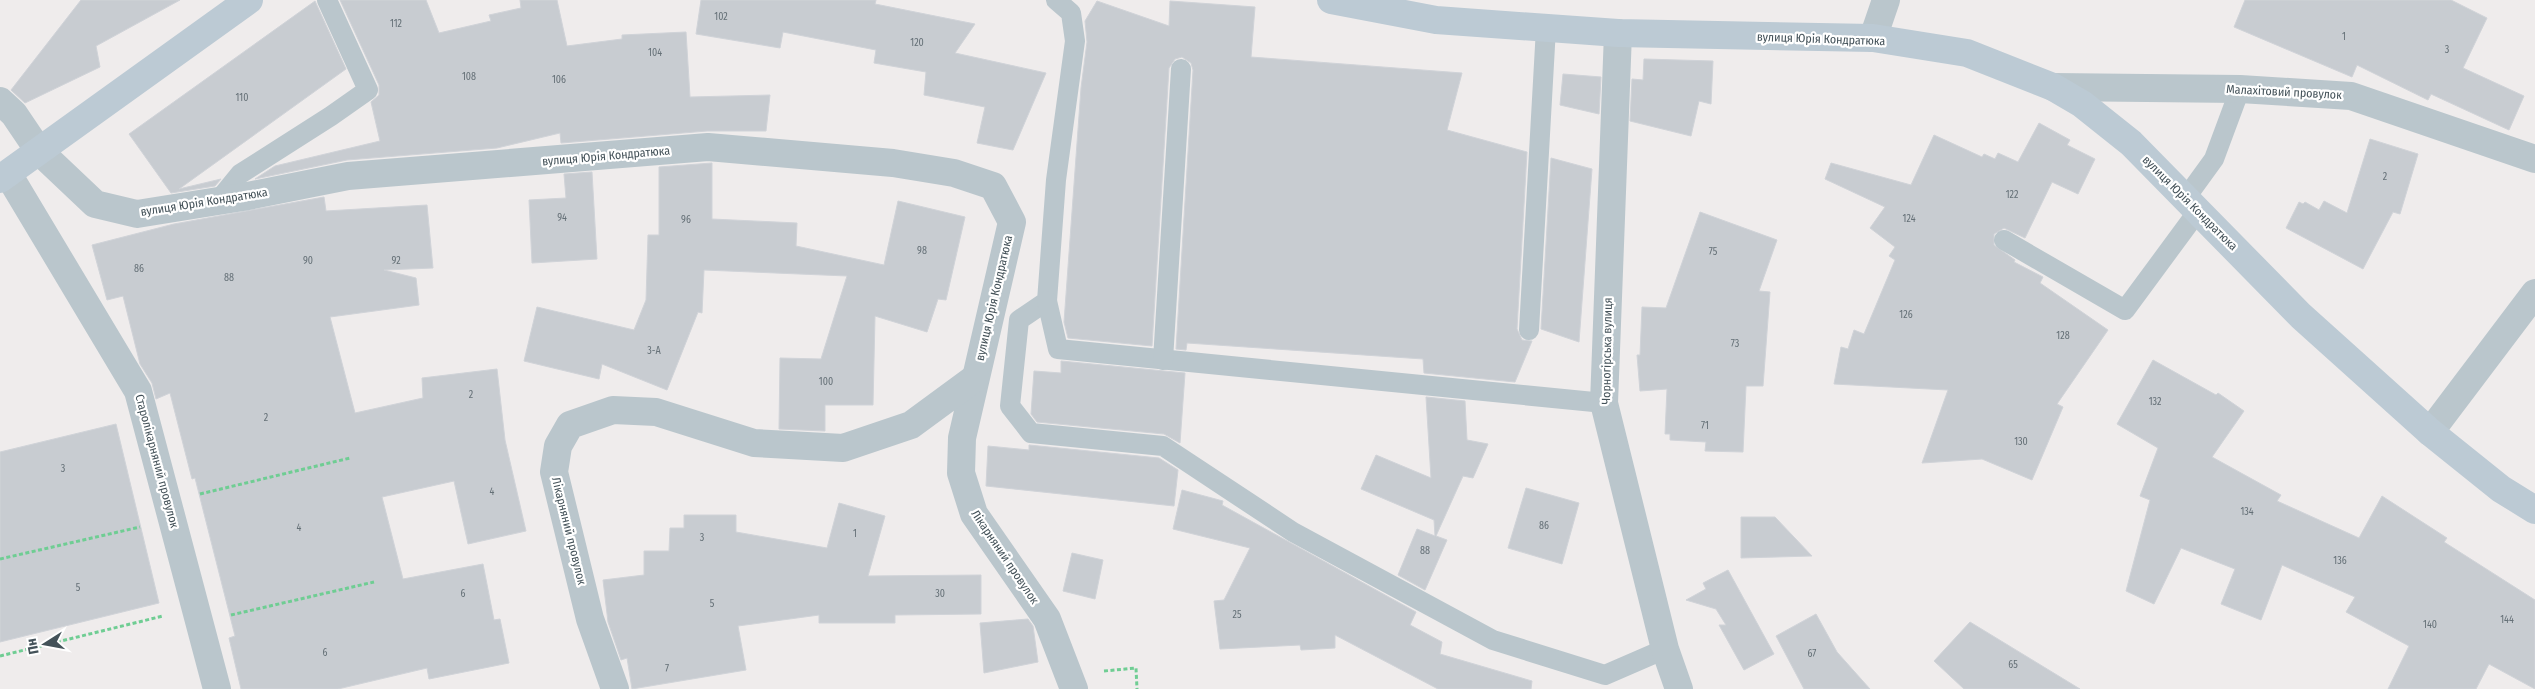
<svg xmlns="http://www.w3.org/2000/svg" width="2535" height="689" viewBox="0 0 2535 689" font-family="'Fira Sans Condensed',sans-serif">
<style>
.building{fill:#c8ccd1;stroke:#d0d3d8}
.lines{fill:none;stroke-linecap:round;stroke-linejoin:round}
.path{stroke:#6fcd93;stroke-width:3;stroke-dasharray:4 2.5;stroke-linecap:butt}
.lane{stroke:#bac6cc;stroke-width:20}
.street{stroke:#bac6cc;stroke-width:28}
.secondary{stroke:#bccad4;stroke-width:28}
.labels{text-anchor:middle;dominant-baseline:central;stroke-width:4.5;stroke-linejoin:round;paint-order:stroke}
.number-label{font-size:10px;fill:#657077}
.street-label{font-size:12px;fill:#445259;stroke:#fff}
</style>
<rect width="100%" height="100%" fill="#efecec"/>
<g class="building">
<polygon points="81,0 180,0 96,46 100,67 25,103 11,90"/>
<polygon points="340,0 426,0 439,33 491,21 489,15 521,8 520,0 557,0 567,46 622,39 622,35 686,32 690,97 770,95 766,131 707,131 561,143 560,133 497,148 347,160 255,179 275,166 380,141 371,102 379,95 379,85"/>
<polygon points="701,0 876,0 875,4 975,24 955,53 1046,73 1013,150 977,143 985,107 924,95 926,72 874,63 876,50 783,32 780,48 696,34"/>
<polygon points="2245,0 2451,0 2487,18 2463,68 2524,96 2509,130 2431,94 2428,100 2357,65 2352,77 2234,27"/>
<polygon points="315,1 346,69 179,189 221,179 215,186 171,193 129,134"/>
<polygon points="1097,1 1169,26 1170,1 1255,7 1251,57 1462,73 1447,130 1527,152 1517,329 1522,340 1532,341 1515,382 1424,373 1423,359 1187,343 1186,350 1176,349 1193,70 1191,63 1182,57 1175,59 1169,68 1152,346 1068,338 1064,322 1081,88 1087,42 1085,21"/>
<polygon points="1644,59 1713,61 1711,104 1699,101 1691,136 1630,121 1632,79 1643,80"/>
<polygon points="1563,74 1601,77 1599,114 1560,105"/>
<polygon points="2039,123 2070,140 2067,145 2095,159 2078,194 2052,182 2025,238 2004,228 1994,234 1994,245 2015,260 2014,262 2043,277 2040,283 2108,330 2057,404 2063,407 2032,480 1982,459 1922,463 1948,390 1834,384 1841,347 1848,349 1854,330 1864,334 1895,260 1889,256 1895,247 1870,228 1885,207 1825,179 1831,163 1911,185 1934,135 1982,157 1984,154 1995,159 1998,153 2018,162"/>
<polygon points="2370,139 2418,154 2400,214 2393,212 2363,269 2286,228 2299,202 2303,204 2305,202 2319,210 2324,201 2347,213"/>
<polygon points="1551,158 1592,169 1579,342 1541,329"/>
<polygon points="712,163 712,219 797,223 796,246 884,265 898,201 965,217 946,300 938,299 927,332 875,316 873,405 825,405 825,431 779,429 780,358 821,359 847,276 704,270 702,313 698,312 667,390 602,364 599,379 524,361 537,307 634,330 646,300 648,235 659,235 659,167"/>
<polygon points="592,172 597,259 532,263 529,200 566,198 564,174"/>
<polygon points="324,197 326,211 427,205 433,268 384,270 416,278 419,305 330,317 355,413 423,398 422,378 497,369 505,440 526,531 468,544 454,481 382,497 403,579 483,564 494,620 500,619 509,663 429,679 427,668 338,689 241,689 229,638 235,636 195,478 192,479 170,393 156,399 152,383 140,364 123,296 107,300 92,245 174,224"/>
<polygon points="1700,212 1777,240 1759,291 1770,292 1763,386 1746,386 1743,452 1705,451 1706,442 1670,440 1670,434 1665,434 1667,389 1640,391 1637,355 1640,355 1642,307 1666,308"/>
<polygon points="2153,360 2216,395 2218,393 2244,411 2212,457 2281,495 2277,501 2359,538 2382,496 2447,538 2444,542 2535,600 2535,689 2489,664 2476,689 2388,689 2409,646 2346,612 2355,597 2282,565 2261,620 2221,604 2235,569 2181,548 2154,604 2126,591 2150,500 2140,496 2158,448 2117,424"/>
<polygon points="1061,361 1185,373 1180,443 1164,434 1037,422 1031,414 1034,371 1061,373"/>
<polygon points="1426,397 1465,401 1467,440 1488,444 1473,478 1463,476 1436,536 1447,540 1425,590 1398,575 1417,529 1435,536 1434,520 1361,489 1376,455 1431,478"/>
<polygon points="116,424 159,603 0,642 0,452"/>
<polygon points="1029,445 1159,458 1178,470 1174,506 986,486 988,446 1029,450"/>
<polygon points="1526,488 1579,503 1562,564 1508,548"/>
<polygon points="1182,490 1223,501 1222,505 1416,612 1410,625 1442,642 1440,654 1532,681 1531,689 1438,689 1335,635 1335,648 1301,650 1300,645 1220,649 1214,601 1224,600 1250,548 1173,529"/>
<polygon points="839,503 885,516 868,576 981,575 981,614 895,615 895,623 819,623 819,615 738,626 746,670 632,689 627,658 621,660 608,622 603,580 644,575 644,551 669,551 670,528 684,528 684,515 736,515 736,532 827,548"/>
<polygon points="1741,517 1775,517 1812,556 1741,558"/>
<polygon points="1072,553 1103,560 1095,599 1063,591"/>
<polygon points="1728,570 1774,654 1744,670 1719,625 1726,625 1716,609 1686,600 1706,589 1703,583"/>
<polygon points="1816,614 1837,652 1870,689 1804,689 1776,636"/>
<polygon points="1028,619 1033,626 1038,662 984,673 980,623"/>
<polygon points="1970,622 2080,689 1964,689 1934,661"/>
</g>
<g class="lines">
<g class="path">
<polyline points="200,494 350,458"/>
<polyline points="0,559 140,527"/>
<polyline points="231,615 374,582"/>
<polyline points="0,656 163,616"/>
<polyline points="1104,671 1136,668 1137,689"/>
</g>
<g class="lane">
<polyline points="1056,0 1071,13 1075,41 1056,180 1047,301 1019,320 1010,406 1031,433 1163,446 1293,532 1493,640 1605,675 1665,649"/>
<polyline points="2185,199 2214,159 2240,89"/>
<polyline points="218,201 240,174 331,116 368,90 327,0"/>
<polyline points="2004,240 2125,310 2198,211"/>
<polyline points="1047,301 1058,349 1604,403"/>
<polyline points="1529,330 1546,28"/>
<polyline points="1163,360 1181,69"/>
</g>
<g class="street">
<polyline points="1618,33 1604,403 1665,649 1679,689"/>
<polyline points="1873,38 1886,0"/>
<polyline points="2053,87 2240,89 2351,96 2535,159"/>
<polyline points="0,101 14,114 39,151 95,204 137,214 243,197 348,176 708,147 893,163 954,173 993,186 1012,222 962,438 961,473 974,514 1047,619 1074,689"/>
<polyline points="8,174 138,391 217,689"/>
<polyline points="2430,432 2535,293"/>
<polyline points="615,689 590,619 554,472 558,446 570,425 613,410 656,412 754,443 843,448 911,425 975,378"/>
</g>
<g class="secondary">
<polyline points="1331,0 1436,20 1618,33 1873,38 1967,53 2053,87 2082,104 2131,143 2301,316 2430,432 2501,489 2535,510"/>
<polyline points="0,179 249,0"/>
</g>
</g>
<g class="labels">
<g class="number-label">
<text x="721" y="17">102</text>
<text x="396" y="24">112</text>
<text x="2344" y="37">1</text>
<text x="917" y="43">120</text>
<text x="2447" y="50">3</text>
<text x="655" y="53">104</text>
<text x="469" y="77">108</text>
<text x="559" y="80">106</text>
<text x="242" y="98">110</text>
<text x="2385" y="177">2</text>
<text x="2012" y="195">122</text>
<text x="562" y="218">94</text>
<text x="1909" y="219">124</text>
<text x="686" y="220">96</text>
<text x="922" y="251">98</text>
<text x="1713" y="252">75</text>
<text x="308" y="261">90</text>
<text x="396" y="261">92</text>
<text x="139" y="269">86</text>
<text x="229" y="278">88</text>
<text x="1906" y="315">126</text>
<text x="2063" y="336">128</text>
<text x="1735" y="344">73</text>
<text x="654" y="351">3-А</text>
<text x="826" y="382">100</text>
<text x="471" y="395">2</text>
<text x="2155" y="402">132</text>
<text x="266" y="418">2</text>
<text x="1705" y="426">71</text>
<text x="2021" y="442">130</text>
<text x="63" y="469">3</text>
<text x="492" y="492">4</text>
<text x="2247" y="512">134</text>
<text x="1544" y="526">86</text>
<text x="299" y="528">4</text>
<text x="855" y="534">1</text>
<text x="702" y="538">3</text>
<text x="1425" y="551">88</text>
<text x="2340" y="561">136</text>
<text x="78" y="588">5</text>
<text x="463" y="594">6</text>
<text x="940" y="594">30</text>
<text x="712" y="604">5</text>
<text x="1237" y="615">25</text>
<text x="2507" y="620">144</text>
<text x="2430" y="625">140</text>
<text x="325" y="653">6</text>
<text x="1812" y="654">67</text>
<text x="2013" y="665">65</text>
<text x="667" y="669">7</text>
</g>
<g class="street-label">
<text transform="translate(1821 39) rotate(2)">вулиця Юрія Кондратюка</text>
<text transform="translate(2284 92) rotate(3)">Малахітовий провулок</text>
<text transform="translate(606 156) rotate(-5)">вулиця Юрія Кондратюка</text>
<text transform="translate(204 202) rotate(-9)">вулиця Юрія Кондратюка</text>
<text transform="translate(2190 203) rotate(45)">вулиця Юрія Кондратюка</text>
<text transform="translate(994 298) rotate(-77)">вулиця Юрія Кондратюка</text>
<text transform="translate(1607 351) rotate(-89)">Чорногірська вулиця</text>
<text transform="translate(157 461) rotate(75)">Старолікарняний провулок</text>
<text transform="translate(569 531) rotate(76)">Лікарняний провулок</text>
<text transform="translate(1005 557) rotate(56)">Лікарняний провулок</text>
</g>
</g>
<g transform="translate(45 644) rotate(259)" stroke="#ffffff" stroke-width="4" paint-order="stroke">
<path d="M0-4L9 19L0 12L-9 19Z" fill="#445259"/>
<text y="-8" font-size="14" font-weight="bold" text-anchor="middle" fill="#445259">Пн</text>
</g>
</svg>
